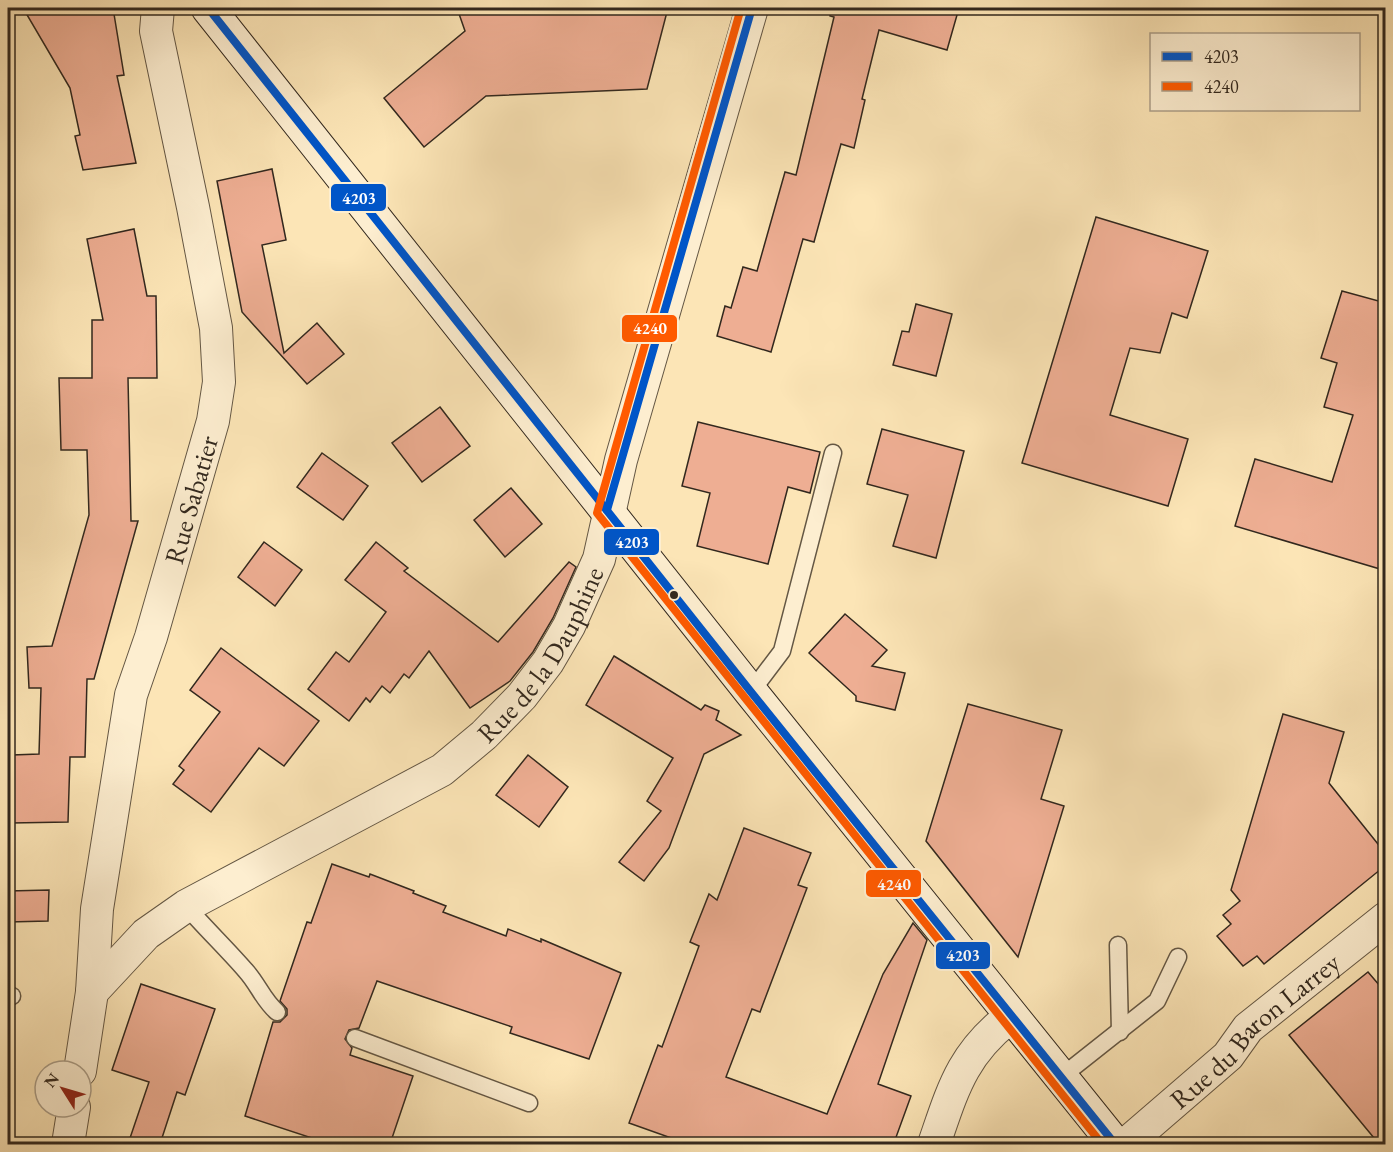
<svg xmlns="http://www.w3.org/2000/svg" width="1393" height="1152" viewBox="0 0 1393 1152" font-family="'EB Garamond',serif">
<style>
.building{fill:#eeae93;stroke:#32281e;stroke-width:1.5}
.lines{fill:none;stroke-linecap:round;stroke-linejoin:round}
.lane-casing{stroke:#645744;stroke-width:19}
.street-casing{stroke:#645744;stroke-width:34}
.secondary-casing{stroke:#32281e;stroke-width:35}
.lane{stroke:#fdeed0;stroke-width:16}
.street{stroke:#fdeed0;stroke-width:32}
.secondary{stroke:#fdeed0;stroke-width:33}
.bus-1-casing{stroke:#fdeed0;stroke-width:12}
.bus-2-casing{stroke:#fdeed0;stroke-width:12}
.bus-1{stroke:#0055c8;stroke-width:8}
.bus-2{stroke:#ff5a00;stroke-width:8}
.bus-dot{fill:#32281e;stroke:#fdeed0;stroke-width:2}
.labels{text-anchor:middle;dominant-baseline:central;stroke-width:4.5;stroke-linejoin:round;paint-order:stroke}
.street-label{font-size:27px;fill:#32281e;stroke:#fdeed0}
.line-badge{stroke:#fdeed0;stroke-width:2}
.badge-label{font-size:16px;text-anchor:middle;font-weight:bold;fill:#fff}
</style>
<rect width="100%" height="100%" fill="#fce5b6"/>
<filter id="stains"><feTurbulence type="fractalNoise" baseFrequency=".00333" numOctaves="4"/><feColorMatrix values="0 0 0 0 .2 0 0 0 0 .09 0 0 0 0 .02 0 0 0 .5 -.17"/></filter>
<radialGradient id="worn" r=".72"><stop offset=".6" stop-color="#630" stop-opacity="0"/><stop offset="1" stop-color="#630" stop-opacity=".3"/></radialGradient>
<g class="building">
<polygon points="23,8 113,8 124,75 117,76 136,163 83,170 75,136 80,135 70,88"/>
<polygon points="457,8 668,8 647,89 486,96 424,147 384,98 465,31"/>
<polygon points="831,8 959,8 947,50 879,30 862,99 865,100 854,148 841,144 814,242 803,239 771,352 717,336 725,306 731,308 743,267 757,271 785,172 796,175 834,17 830,16"/>
<polygon points="272,169 286,240 262,245 284,353 317,323 344,354 307,384 242,312 217,181"/>
<polygon points="1096,217 1208,251 1187,318 1172,313 1160,353 1130,348 1110,415 1188,439 1168,506 1022,463"/>
<polygon points="134,229 147,296 156,296 157,378 128,378 131,521 138,521 94,679 87,679 85,757 70,757 68,822 11,823 12,755 39,754 41,688 29,688 27,647 52,646 89,515 87,450 61,450 59,378 92,378 92,320 103,320 87,239"/>
<polygon points="1342,291 1386,303 1386,552 1380,569 1235,526 1255,459 1332,482 1353,415 1324,407 1337,363 1321,358"/>
<polygon points="916,304 952,314 936,376 893,365 902,331 909,332"/>
<polygon points="440,407 470,446 422,482 392,443"/>
<polygon points="698,422 820,452 810,493 788,487 768,564 697,546 710,493 682,486"/>
<polygon points="882,429 964,451 936,558 893,546 908,495 867,484"/>
<polygon points="322,453 368,486 343,520 297,487"/>
<polygon points="511,488 542,524 505,557 474,520"/>
<polygon points="264,542 302,570 275,606 238,577"/>
<polygon points="376,542 408,568 404,571 498,642 569,562 576,567 553,618 533,652 510,681 470,708 429,651 409,678 404,674 390,693 382,686 370,702 366,698 349,721 308,689 336,652 349,662 386,612 345,580"/>
<polygon points="845,614 887,650 872,666 905,673 895,710 856,701 856,696 809,653"/>
<polygon points="221,648 319,721 284,766 259,748 211,812 173,784 184,770 179,766 220,712 190,690"/>
<polygon points="614,656 701,710 705,705 719,711 716,720 741,735 704,754 669,848 644,881 619,862 661,811 647,801 673,758 586,705"/>
<polygon points="968,704 1062,730 1041,799 1064,806 1018,957 926,841"/>
<polygon points="1283,714 1344,732 1329,783 1386,854 1386,865 1264,964 1257,956 1243,966 1217,936 1231,924 1223,915 1240,901 1231,890"/>
<polygon points="528,755 568,787 539,827 496,795"/>
<polygon points="744,828 811,853 798,885 807,888 760,1012 752,1009 726,1077 827,1114 883,974 913,923 927,940 878,1084 911,1096 895,1140 898,1141 898,1144 688,1144 629,1123 658,1045 662,1047 699,946 690,942 709,894 717,900"/>
<polygon points="332,864 369,877 370,874 414,891 413,893 446,906 443,912 506,936 508,929 541,942 541,939 621,973 589,1059 510,1033 512,1027 377,981 359,1028 349,1030 345,1039 352,1048 350,1055 413,1076 390,1144 330,1144 245,1116 273,1022 280,1022 287,1015 287,1009 280,1001 307,922 311,923"/>
<polygon points="49,890 48,921 8,922 8,891"/>
<polygon points="1368,972 1386,993 1386,1144 1379,1144 1289,1035"/>
<polygon points="141,984 215,1009 185,1095 177,1092 160,1144 128,1144 149,1082 112,1070"/>
</g>
<g class="lines">
<g class="lane-casing">
<g id="lane">
<polyline points="751,692 782,651 833,453"/>
<path d="M186 906C205 928 227 949 246 971 258 984 263 1000 277 1012"/>
<polyline points="1118,945 1120,1032"/>
<polyline points="8,996 12,996"/>
<polyline points="355,1038 529,1103"/>
<polyline points="1061,1077 1157,1001 1178,957"/>
</g>
</g>
<g class="street-casing">
<g id="street">
<path id="s1" d="M92 992 146 934 186 906 442 770 484 735 522 696 548 662 569 626 599 559 621 460 752 8"/>
<path id="s2" d="M80 1071 92 992 97 909 131 695 151 637 213 421 219 382 216 328 193 207 156 31 158 8"/>
<polyline points="68,1144 74,1107"/>
<path d="M934 1144C953 1089 962 1054 1010 1017"/>
<path id="s3" d="M1126 1144 1228 1056 1248 1028 1386 918"/>
</g>
</g>
<g class="secondary-casing">
<polyline id="secondary" points="208,8 751,692 1115,1144"/>
</g>
<use href="#lane" class="lane"/>
<use href="#street" class="street"/>
<use href="#secondary" class="secondary"/>
<g class="bus-1-casing">
<g id="bus-1">
<polyline points="208,8 751,692 1115,1144"/>
<polyline points="607,510 752,8"/>
</g>
</g>
<g class="bus-2-casing">
<polyline id="bus-2" points="741,8 597,513 1102,1144"/>
</g>
<use href="#bus-1" class="bus-1"/>
<use href="#bus-2" class="bus-2"/>
</g>
<circle class="bus-dot" cx="674" cy="595" r="5"/>
<g class="labels">
<g class="street-label">
<text stroke="none"><textPath href="#s2" startOffset="584">Rue Sabatier</textPath></text>
<text stroke="none"><textPath href="#s1" startOffset="572">Rue de la Dauphine</textPath></text>
<text stroke="none"><textPath href="#s3" startOffset="172">Rue du Baron Larrey</textPath></text>
</g>
</g>
<g class="line-badge">
<rect x="330" y="183" width="57" height="29" rx="6" fill="#0055c8"/>
<rect x="621" y="314" width="57" height="29" rx="6" fill="#ff5a00"/>
<rect x="603" y="528" width="57" height="28" rx="6" fill="#0055c8"/>
<rect x="865" y="869" width="57" height="29" rx="6" fill="#ff5a00"/>
<rect x="935" y="941" width="56" height="29" rx="6" fill="#0055c8"/>
</g>
<g class="badge-label">
<text x="359" y="204">4203</text>
<text x="650" y="334">4240</text>
<text x="632" y="548">4203</text>
<text x="894" y="890">4240</text>
<text x="963" y="961">4203</text>
</g>
<rect width="1393" height="1152" fill="none" stroke="#fce5b6" stroke-width="30"/>
<rect x="9" y="9" width="1375" height="1134" fill="none" stroke="#32281e" stroke-width="3"/>
<rect x="15" y="15" width="1363" height="1122" fill="none" stroke="#32281e" stroke-width="1.5"/>
<rect x="1150" y="33" width="210" height="78" fill="#fdeed0" stroke="#ac9f89" stroke-width="1.5"/>
<rect x="1162" y="52" width="30" height="9" fill="#0055c8" stroke="#ac9f89" stroke-width="1.5"/>
<text x="1204" y="63" font-size="18" fill="#32281e">4203</text>
<rect x="1162" y="82" width="30" height="9" fill="#ff5a00" stroke="#ac9f89" stroke-width="1.5"/>
<text x="1204" y="93" font-size="18" fill="#32281e">4240</text>
<g transform="translate(63 1089) rotate(307)"><circle r="28" fill="#fdeed0" stroke="#ac9f89" stroke-width="1.5"/>
<path d="M0-4.5L10 22L0 15L-10 22Z" fill="#8f2418"/>
<text y="-9" font-size="16" font-weight="bold" text-anchor="middle" fill="#32281e">N</text>
</g>
<rect width="100%" height="100%" filter="url(#stains)"/>
<rect width="100%" height="100%" fill="url(#worn)"/>
</svg>
